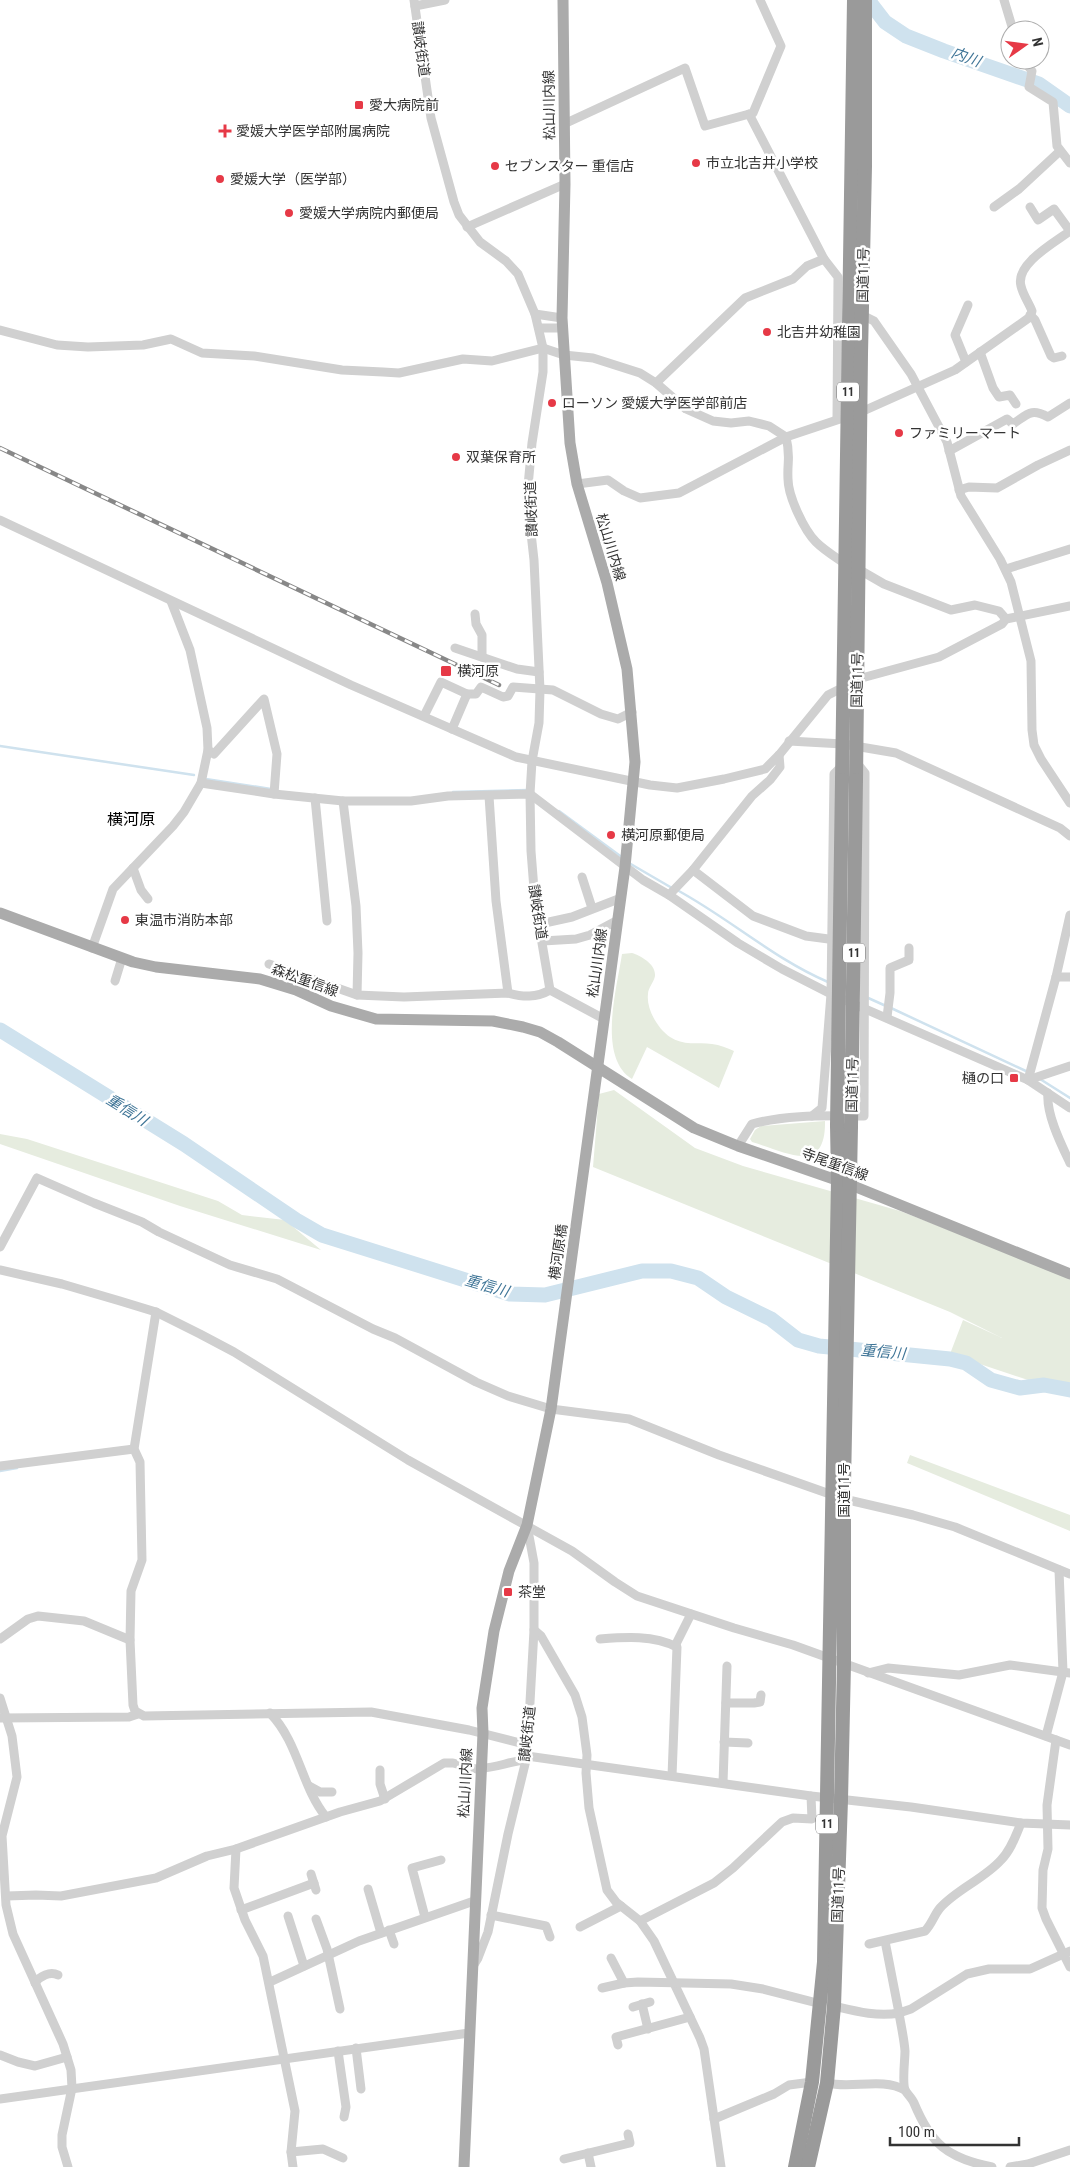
<svg xmlns="http://www.w3.org/2000/svg" width="1070" height="2167" viewBox="0 0 1070 2167" font-family="'Roboto Condensed','Noto Sans JP',sans-serif">
<style>
.green{fill:#e6ecdf}
.lines{fill:none;stroke-linecap:round;stroke-linejoin:round}
.stream{stroke:#cfe2ee;stroke-width:2.5}
.river{stroke:#cfe2ee;stroke-width:15}
.minor{stroke:#d0d0d0;stroke-width:9}
.major{stroke:#ababab;stroke-width:11}
.highway{stroke:#9a9a9a;stroke-width:14}
.rail-casing{stroke:#888;stroke-width:4.5}
.rail{stroke:#fff;stroke-width:2.5;stroke-dasharray:8;stroke-linecap:butt}
.highway-bridge{stroke:#9a9a9a;stroke-width:14}
.poi-dot{fill:#e63946;stroke:#fff;stroke-width:2}
.labels{text-anchor:middle;dominant-baseline:central;stroke-width:5;stroke-linejoin:round;paint-order:stroke}
.shield{fill:#fff;stroke:#707070;stroke-width:1}
.shield-label{font-size:12px;font-weight:bold;fill:#333}
.street-label{font-size:14px;fill:#333;stroke:#fff}
.poi-label{font-size:14px;fill:#333;stroke:#fff;text-anchor:start}
.water-label{font-size:15px;font-style:italic;fill:#3f7597;stroke:#fff}
.quarter-label{font-size:16px;fill:#000;stroke:#fff}
</style>
<rect width="100%" height="100%" fill="#fff"/>
<g class="green">
<path d="M632 953C641 956 656 964 655 976 654 982 648 988 648 994 646 1009 658 1029 670 1037 683 1046 698 1042 712 1044 720 1045 727 1048 734 1051L719 1088 647 1047 632 1079C597 1057 617 988 622 954Z"/>
<polygon points="614,1090 695,1148 743,1166 900,1211 1070,1277 1070,1394 950,1354 963,1320 1002,1338 950,1312 593,1167 599,1094"/>
<path d="M825 1121C826 1176 786 1152 752 1142L750 1139 755 1130 761 1126Z"/>
<polygon points="0,1134 27,1139 218,1201 242,1215 285,1220 321,1250 180,1206 0,1144"/>
<polygon points="910,1455 1070,1515 1070,1531 907,1463"/>
</g>
<g class="lines">
<g class="stream">
<polyline points="0,746 194,775"/>
<polyline points="206,779 271,789"/>
<polyline points="453,792 528,790"/>
<polyline points="559,811 623,858"/>
<polyline points="629,863 672,888"/>
<path d="M677 890C729 918 774 959 828 982"/>
<polyline points="866,997 886,1006"/>
<polyline points="891,1008 1028,1072"/>
<polyline points="1040,1079 1070,1098"/>
<polyline points="0,1471 17,1468"/>
</g>
<g class="river">
<polyline points="868,0 885,22 906,36 944,51 1039,84 1070,106"/>
<polyline points="0,1030 184,1144 296,1220 322,1235 510,1294 545,1295 642,1271 671,1271 698,1278 726,1297 771,1319 798,1340 819,1346 950,1359 966,1363 991,1380 1020,1388 1044,1385 1070,1390"/>
</g>
<g class="minor">
<polyline points="414,0 431,118 454,202 459,215 480,242 506,261 518,274 535,314 543,348 543,372 532,443 527,497 534,560 540,690 539,723 532,761 530,794 531,851 535,902 550,990"/>
<polyline points="1004,0 1013,30"/>
<polyline points="415,6 445,0"/>
<polyline points="1023,60 1032,71 1029,87 1053,102 1057,146 1070,163"/>
<polyline points="749,114 824,259 838,277 837,419"/>
<polyline points="564,124 685,68 705,126 753,113 781,46 760,0"/>
<polyline points="994,207 1019,189 1060,151"/>
<polyline points="1030,207 1038,220 1054,209 1070,231"/>
<polyline points="467,227 565,184"/>
<polyline points="535,314 562,318"/>
<polyline points="862,315 874,321 911,374 947,442 961,496 1000,559 1011,582 1031,661 1032,730 1034,745 1041,759 1070,803"/>
<polyline points="1030,315 1035,320 1051,356 1054,358 1062,356"/>
<polyline points="539,328 563,328"/>
<path d="M0 330 57 345 88 347 143 345 171 339 202 353 254 356 342 370 383 372 399 373 463 359 492 361 543 348 564 355 593 358 640 373 656 383 686 409 713 421 731 423 749 421 769 426 786 437C791 457 787 461 788 479 788 496 804 530 816 542 825 551 837 558 847 565"/>
<polyline points="980,352 993,388 999,397 1010,395 1016,404"/>
<polyline points="966,362 955,335 968,305"/>
<polyline points="656,383 745,298 793,279 807,266 824,259"/>
<path d="M949 451 1007 419 1013 424C1028 414 1031 408 1048 417L1070 403"/>
<path d="M577 484 608 480 624 491 640 498 679 493 786 437 861 412 955 370 1030 317 1032 311C1029 303 1023 295 1021 286 1015 264 1054 243 1070 231"/>
<polyline points="959,490 969,487 997,488 1038,465 1070,450"/>
<polyline points="0,520 351,685 516,757 650,785 677,788 724,779 765,769 779,755 828,695 844,687"/>
<polyline points="858,569 884,584 951,610 975,605 999,611 1006,619"/>
<polyline points="1006,569 1070,549"/>
<polyline points="475,614 476,624 482,635 482,657"/>
<polyline points="455,648 517,669 539,672"/>
<polyline points="858,679 939,657 1002,624 1006,619 1070,606"/>
<polyline points="467,694 476,694 481,687 503,697 508,696 513,687 553,690 601,714 618,719 632,712"/>
<polyline points="424,716 441,682 467,694 452,729"/>
<polyline points="789,741 843,744 896,753 1060,828 1070,836"/>
<polyline points="208,750 214,754 264,699 277,754 274,794"/>
<polyline points="201,783 274,794 343,801 411,801 448,796 530,794 643,880 669,895 738,943 782,969 831,994 1028,1080 1070,1108"/>
<polyline points="489,796 496,901 508,993"/>
<polyline points="315,798 327,921"/>
<polyline points="343,801 356,906 358,953 357,995"/>
<polyline points="133,868 141,890 148,899"/>
<polyline points="693,870 753,916 806,936 836,940"/>
<polyline points="582,877 592,908"/>
<polyline points="669,895 693,870 752,796 770,780 780,767 779,755"/>
<polyline points="540,924 572,917 621,898"/>
<polyline points="543,941 576,939 590,935 618,920"/>
<polyline points="92,948 113,889 173,826 184,812 201,783 208,750 207,728 190,650 171,601"/>
<path d="M269 964 357 995 404 997 508 993C523 997 536 998 550 990"/>
<polyline points="1056,977 1070,977"/>
<polyline points="115,981 122,958"/>
<polyline points="550,990 604,1019"/>
<polyline points="887,1017 890,993 890,968 909,960 909,948"/>
<polyline points="1028,1080 1056,977 1070,915"/>
<polyline points="1028,1080 1070,1066"/>
<path d="M1048 1093C1046 1114 1061 1144 1070 1163"/>
<polyline points="812,1116 822,1108 831,994 834,774 843,765"/>
<path d="M738 1146 752 1124C788 1114 827 1116 864 1116L865 773 856 762"/>
<polyline points="0,1247 37,1178 94,1203 142,1222 159,1232 230,1265 277,1279 373,1329 395,1338 476,1382 508,1396 551,1409 629,1419 719,1455 844,1499 913,1515 955,1527 1070,1574"/>
<polyline points="0,1270 62,1284 120,1301 156,1312 200,1334 234,1352 408,1460 572,1551 615,1582 637,1596 734,1628 793,1645 1070,1745"/>
<polyline points="156,1312 134,1449 140,1462 142,1560 131,1591 130,1640 133,1705 135,1711 144,1716 371,1712 469,1730 528,1745"/>
<polyline points="0,1466 134,1449"/>
<polyline points="534,1630 541,1636 575,1695 582,1717 587,1755 586,1773 589,1808 607,1890 616,1902 640,1921 654,1941 700,2038 704,2049 721,2167"/>
<polyline points="0,1639 28,1619 38,1616 84,1621 130,1640"/>
<path d="M600 1639C626 1637 653 1635 677 1647L672 1776"/>
<polyline points="675,1646 691,1614"/>
<polyline points="868,1673 888,1668 959,1675 1010,1665 1070,1673"/>
<polyline points="0,1698 12,1736 17,1777 2,1836 6,1905 13,1934 63,2044 71,2070 72,2088 62,2135 62,2147 68,2167"/>
<polyline points="726,1703 754,1703 760,1702 761,1695"/>
<path d="M270 1713C299 1743 301 1786 326 1817"/>
<polyline points="0,1718 129,1717 138,1714"/>
<polyline points="1046,1736 1063,1672 1059,1570"/>
<polyline points="1056,1740 1047,1805 1048,1849 1043,1870 1042,1908 1046,1919 1070,1967"/>
<polyline points="724,1742 748,1743"/>
<polyline points="527,1756 811,1796 911,1807 1021,1823 1070,1825"/>
<path d="M481 1768C497 1768 510 1761 526 1760"/>
<polyline points="380,1770 380,1784 385,1799"/>
<polyline points="723,1783 727,1666"/>
<polyline points="309,1786 320,1792 332,1792"/>
<polyline points="236,1849 234,1888 245,1920 263,1956 295,2111 291,2152 293,2167"/>
<polyline points="311,1874 316,1890"/>
<polyline points="368,1889 381,1933"/>
<polyline points="7,1896 36,1895 61,1896 156,1878 207,1856 236,1849 340,1812 380,1801 444,1763 453,1763 480,1770"/>
<polyline points="241,1910 314,1883"/>
<polyline points="491,1915 546,1926 550,1937"/>
<polyline points="288,1916 304,1966"/>
<polyline points="425,1917 412,1868 441,1860"/>
<polyline points="316,1919 327,1949 340,2009"/>
<polyline points="640,1921 714,1883 733,1868 782,1822 793,1818 812,1819 811,1796"/>
<polyline points="580,1927 621,1906"/>
<polyline points="389,1930 394,1944"/>
<polyline points="885,1941 899,2013 911,2009 967,1974 989,1969 1030,1969 1070,1951"/>
<path d="M869 1944 925 1931C932 1924 934 1915 940 1908 957 1889 984 1879 1001 1860 1011 1850 1016 1835 1021 1823"/>
<polyline points="611,1958 624,1983"/>
<polyline points="473,1966 478,1958 488,1932 508,1834 527,1756 534,1630 534,1563 527,1525"/>
<polyline points="270,1982 359,1941 474,1901"/>
<path d="M35 1983C40 1976 50 1971 58 1975"/>
<polyline points="602,1988 624,1983 638,1982 731,1984 763,1989 821,2004"/>
<polyline points="642,2004 648,2029"/>
<path d="M834 2006C855 2011 877 2017 899 2013 901 2026 904 2038 905 2051 905 2060 902 2082 905 2090 907 2094 912 2098 914 2103 931 2144 947 2158 992 2167"/>
<polyline points="633,2007 650,2002"/>
<polyline points="618,2045 616,2037 690,2017"/>
<polyline points="356,2048 361,2089"/>
<polyline points="338,2051 346,2107 344,2117"/>
<polyline points="0,2055 18,2062 35,2066 67,2057"/>
<path d="M827 2083C852 2089 882 2077 905 2090"/>
<polyline points="0,2099 469,2033"/>
<polyline points="714,2119 774,2094 789,2085 812,2082"/>
<polyline points="291,2152 323,2149 343,2158"/>
<polyline points="588,2153 591,2167"/>
<polyline points="564,2159 630,2143 628,2134"/>
<polyline points="1010,2167 1028,2164 1070,2150"/>
</g>
<g class="major">
<polyline points="0,913 133,962 156,967 260,979 296,990 331,1006 376,1019 493,1021 523,1027 540,1032 558,1042 694,1128 738,1146 851,1185 1070,1274"/>
<polyline points="464,2167 483,1733 482,1708 494,1631 509,1571 527,1525 551,1409 625,867 635,762 627,669 607,583 577,484 570,443 562,318 565,184 563,0"/>
</g>
<g class="highway">
<polyline points="842,780 854,0"/>
<polyline points="856,780 861,354 865,166 865,0"/>
<polyline points="795,2167 812,2082 824,1962 838,1180 837,1125"/>
<polyline points="808,2167 827,2083 834,2006 841,1800 844,1664 844,1485 851,1126"/>
</g>
<g class="rail-casing">
<polyline id="rail" points="0,448 499,685"/>
</g>
<use href="#rail" class="rail"/>
<g class="highway-bridge">
<polyline points="837,1125 842,780"/>
<polyline points="851,1126 856,780"/>
</g>
</g>
<g class="poi-dot">
<rect x="354" y="100" width="10" height="10" rx="2.5"/>
<path d="M222.5 123.5h5v5h5v5h-5v5h-5v-5h-5v-5h5z"/>
<circle cx="696" cy="163" r="5"/>
<circle cx="495" cy="166" r="5"/>
<circle cx="220" cy="179" r="5"/>
<circle cx="289" cy="213" r="5"/>
<circle cx="767" cy="332" r="5"/>
<circle cx="552" cy="403" r="5"/>
<circle cx="899" cy="433" r="5"/>
<circle cx="456" cy="457" r="5"/>
<rect x="440" y="665" width="12" height="12" rx="2.5"/>
<circle cx="611" cy="835" r="5"/>
<circle cx="125" cy="920" r="5"/>
<rect x="1009" y="1073" width="10" height="10" rx="2.5"/>
<rect x="503" y="1587" width="10" height="10" rx="2.5"/>
</g>
<g class="labels">
<g class="shield">
<rect x="837" y="382.5" width="22" height="19" rx="4"/>
<rect x="843" y="943.5" width="22" height="19" rx="4"/>
<rect x="816" y="1814.5" width="22" height="19" rx="4"/>
</g>
<g class="shield-label">
<text x="848" y="392">11</text>
<text x="854" y="953">11</text>
<text x="827" y="1824">11</text>
</g>
<g class="street-label">
<text transform="translate(421 49) rotate(82)">讃岐街道</text>
<text transform="translate(549 105) rotate(-91)">松山川内線</text>
<text transform="translate(863 275) rotate(-89)">国道11号</text>
<text transform="translate(531 509) rotate(-92)">讃岐街道</text>
<text transform="translate(611 547) rotate(73)">松山川内線</text>
<text transform="translate(857 680) rotate(-89)">国道11号</text>
<text transform="translate(538 912) rotate(81)">讃岐街道</text>
<text transform="translate(597 963) rotate(-82)">松山川内線</text>
<text transform="translate(305 980) rotate(20)">森松重信線</text>
<text transform="translate(852 1085) rotate(-89)">国道11号</text>
<text transform="translate(835 1164) rotate(20)">寺尾重信線</text>
<text transform="translate(558 1252) rotate(-82)">横河原橋</text>
<text transform="translate(844 1490) rotate(-90)">国道11号</text>
<text transform="translate(527 1734) rotate(-84)">讃岐街道</text>
<text transform="translate(465 1783) rotate(-87)">松山川内線</text>
<text transform="translate(838 1895) rotate(-88)">国道11号</text>
</g>
<g class="poi-label">
<text x="369" y="105">愛大病院前</text>
<text x="236" y="131">愛媛大学医学部附属病院</text>
<text x="706" y="163">市立北吉井小学校</text>
<text x="505" y="166">セブンスター 重信店</text>
<text x="230" y="179">愛媛大学（医学部）</text>
<text x="299" y="213">愛媛大学病院内郵便局</text>
<text x="777" y="332">北吉井幼稚園</text>
<text x="562" y="403">ローソン 愛媛大学医学部前店</text>
<text x="909" y="433">ファミリーマート</text>
<text x="466" y="457">双葉保育所</text>
<text x="457" y="671">横河原</text>
<text x="621" y="835">横河原郵便局</text>
<text x="135" y="920">東温市消防本部</text>
<text x="1004" y="1078" text-anchor="end">樋の口</text>
<text x="518" y="1592">茶堂</text>
</g>
<g class="water-label">
<text transform="translate(966 57) rotate(20)">内川</text>
<text transform="translate(127 1110) rotate(32)">重信川</text>
<text transform="translate(487 1286) rotate(16)">重信川</text>
<text transform="translate(883 1352) rotate(5)">重信川</text>
</g>
<g class="quarter-label">
<text x="131" y="819">横河原</text>
</g>
</g>
<g transform="translate(1025 45) rotate(76)"><circle r="24" fill="#ffffff" stroke="#adadad"/>
<path d="M0-4L9 19L0 12L-9 19Z" fill="#e63946"/>
<text y="-8" font-size="14" font-weight="bold" text-anchor="middle" fill="#333333">N</text>
</g>
<path d="M890 2137v8h129v-8" fill="none" stroke="#333333" stroke-width="2.5"/>
<text x="898" y="2137" font-size="15" fill="#333333" stroke="#ffffff" stroke-width="4" paint-order="stroke">100 m</text>
</svg>
